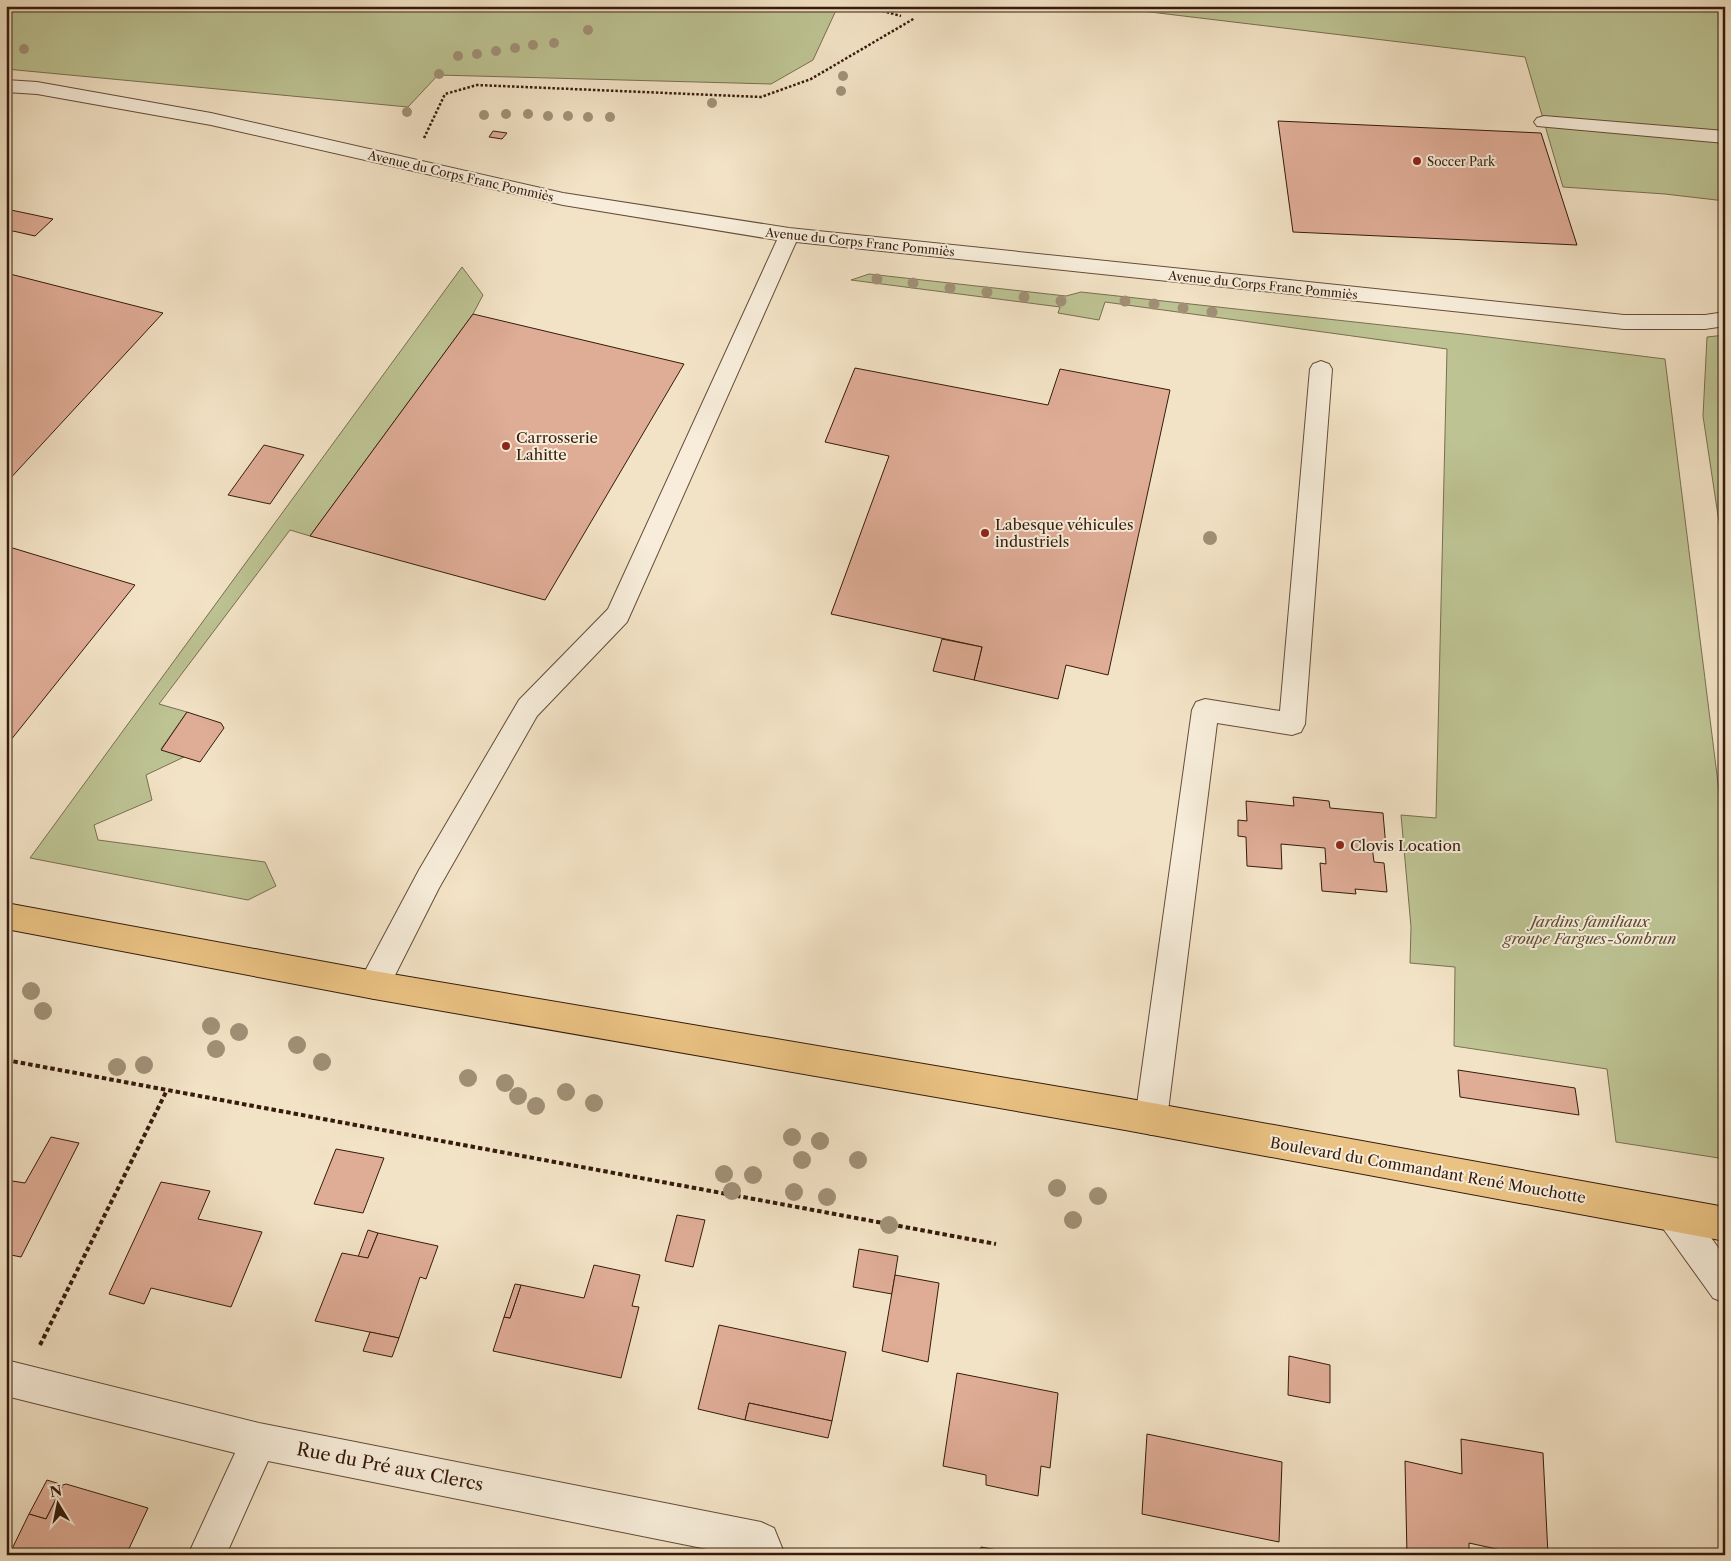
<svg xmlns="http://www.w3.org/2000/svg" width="1731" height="1561" viewBox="0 0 1731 1561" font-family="'Libre Caslon Text',serif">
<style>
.green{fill:#bdc393;stroke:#796f50}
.building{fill:#dfac96;stroke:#351b0c}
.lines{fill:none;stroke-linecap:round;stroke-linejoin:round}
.minor-casing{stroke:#644d3a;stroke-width:2}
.major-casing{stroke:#351b0c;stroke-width:2}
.path-far1{stroke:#351b0c;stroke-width:2.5;stroke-dasharray:2.5 2;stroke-linecap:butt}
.path{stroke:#351b0c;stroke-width:4;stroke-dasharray:4.5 3;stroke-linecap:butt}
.minor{fill:#f7edda;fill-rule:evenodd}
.major{fill:#eac283;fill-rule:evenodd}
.tree{fill:#a19076}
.poi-dot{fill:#8f2418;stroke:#f7edda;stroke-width:2}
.labels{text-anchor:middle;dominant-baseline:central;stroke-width:4;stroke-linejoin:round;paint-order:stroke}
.far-poi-label{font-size:12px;fill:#351b0c;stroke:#f7edda;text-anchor:start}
.far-street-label{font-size:12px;fill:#351b0c;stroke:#f7edda}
.poi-label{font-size:15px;fill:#351b0c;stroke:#f7edda;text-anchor:start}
.park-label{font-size:15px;font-style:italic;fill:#5e4d34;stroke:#f7edda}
.street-label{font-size:15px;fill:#351b0c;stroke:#f7edda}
.near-street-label{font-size:18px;fill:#351b0c;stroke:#f7edda}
</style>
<rect width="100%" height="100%" fill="#f3e3c6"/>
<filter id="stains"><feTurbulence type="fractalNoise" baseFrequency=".004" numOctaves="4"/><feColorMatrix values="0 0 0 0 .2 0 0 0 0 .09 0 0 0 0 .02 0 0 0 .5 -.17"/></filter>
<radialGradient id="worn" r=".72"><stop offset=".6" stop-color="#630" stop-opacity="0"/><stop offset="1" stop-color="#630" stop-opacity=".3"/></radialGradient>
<g class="green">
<polygon points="6,6 838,6 813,60 771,84 438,75 408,107 6,69"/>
<polygon points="1100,6 1725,6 1725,201 1665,194 1563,187 1525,57"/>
<polygon points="462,267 483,295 473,314 310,536 290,530 159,704 187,712 161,749 184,757 146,775 152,800 94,825 98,840 265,862 276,886 248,900 30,858"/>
<polygon points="869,274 1066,296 1081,292 1464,334 1665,359 1725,839 1725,1159 1616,1142 1607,1069 1454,1046 1455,967 1410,963 1411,927 1401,815 1436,818 1447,349 1105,302 1099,320 1058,313 1060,307 851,280"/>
<polygon points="1725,335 1725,562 1703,416 1707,337"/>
</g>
<g class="building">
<polygon points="1278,121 1541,133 1577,245 1293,232"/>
<polygon points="493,131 507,133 502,139 489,137"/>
<polygon points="6,209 30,214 53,219 35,236 13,231 6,238"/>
<polygon points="6,273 163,313 6,483"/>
<polygon points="473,314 684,364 545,600 310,536"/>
<polygon points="855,368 1048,405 1060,369 1170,390 1108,675 1066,665 1058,699 974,680 982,647 831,614 889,456 825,442"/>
<polygon points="264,445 304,455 270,504 228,495"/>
<polygon points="6,546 135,585 6,746"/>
<polygon points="942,639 982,647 974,680 933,671"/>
<polygon points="187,712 221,723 224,728 200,762 161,750"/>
<polygon points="1293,797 1329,801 1330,808 1383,813 1386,848 1372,846 1374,862 1384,863 1387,892 1355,889 1356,894 1322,891 1320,863 1326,864 1325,848 1281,844 1282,869 1247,866 1246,837 1238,836 1238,820 1247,821 1246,801 1294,806"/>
<polygon points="1458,1070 1575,1088 1579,1115 1460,1097"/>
<polygon points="51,1137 79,1143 21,1257 6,1254 6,1180 25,1183"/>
<polygon points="336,1149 384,1158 363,1213 314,1204"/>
<polygon points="161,1182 210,1191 198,1219 262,1232 231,1307 151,1288 144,1304 109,1294"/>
<polygon points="677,1215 705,1220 693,1267 665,1261"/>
<polygon points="368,1230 378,1233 368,1258 358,1257"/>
<polygon points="378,1233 438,1246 426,1279 420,1277 399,1338 315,1321 342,1253 368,1258"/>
<polygon points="859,1249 898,1256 892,1294 853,1287"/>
<polygon points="594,1265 640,1275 632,1306 639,1307 621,1378 493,1351 504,1317 510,1318 521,1285 584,1298"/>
<polygon points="895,1275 939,1283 928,1362 882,1351"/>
<polygon points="515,1284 521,1285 510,1318 504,1317"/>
<polygon points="719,1325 846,1352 832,1421 749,1403 745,1420 698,1409"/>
<polygon points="370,1332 399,1338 392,1357 363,1351"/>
<polygon points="1289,1356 1330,1365 1330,1403 1288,1395"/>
<polygon points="957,1373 1058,1393 1050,1468 1041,1466 1038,1496 986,1485 986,1475 943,1466"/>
<polygon points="749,1403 832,1421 828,1438 745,1420"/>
<polygon points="1147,1434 1282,1462 1279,1542 1142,1514"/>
<polygon points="1461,1439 1543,1453 1548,1555 1524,1555 1469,1543 1469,1555 1407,1555 1405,1461 1462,1474"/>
<polygon points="47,1480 63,1485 46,1519 29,1514"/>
<polygon points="66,1484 148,1508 126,1555 17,1555 10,1553 29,1514 46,1519 63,1485"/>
<polygon points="981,1547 1025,1555 980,1555"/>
</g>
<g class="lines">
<g class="minor-casing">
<g id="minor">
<polygon points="6,80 37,82 211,113 563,193 789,228 1624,315 1705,315 1725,312 1725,326 1705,329 1624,329 796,242 627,622 537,716 439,888 385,995 374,999 363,995 359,985 363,975 419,870 519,700 608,609 777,240 563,205 211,125 37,94 6,92"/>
<polygon points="1544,116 1725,131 1725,143 1537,126 1534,122 1537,118"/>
<polygon points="1321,361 1329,364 1332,369 1305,724 1301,732 1292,735 1217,723 1167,1119 1162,1130 1151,1135 1140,1130 1135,1119 1192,710 1196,702 1205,699 1280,711 1310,369 1313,364"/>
<polygon points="1674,1198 1686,1203 1725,1257 1725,1303 1713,1298 1662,1227 1657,1215 1662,1203"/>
<polygon points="6,1360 259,1423 761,1522 774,1528 785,1555 737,1555 268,1461 226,1555 188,1555 235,1453 6,1396"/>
</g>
</g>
<g class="major-casing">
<polygon id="major" points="6,903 374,971 1125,1098 1725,1207 1725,1241 1125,1130 374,999 6,929"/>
</g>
<g class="path-far1">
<polyline points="865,6 901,16"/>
<polyline points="424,138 445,94 477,85 761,97 811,79 915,18"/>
</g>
<g class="path">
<polyline points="6,1060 996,1244"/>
<polyline points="40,1345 167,1090"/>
</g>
<use href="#minor" class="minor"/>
<use href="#major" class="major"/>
</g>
<g class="tree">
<circle cx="588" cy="30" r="5"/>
<circle cx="554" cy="43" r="5"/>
<circle cx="533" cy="45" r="5"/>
<circle cx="515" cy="48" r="5"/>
<circle cx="24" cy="49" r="5"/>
<circle cx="496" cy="51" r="5"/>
<circle cx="477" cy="54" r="5"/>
<circle cx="458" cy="56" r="5"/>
<circle cx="439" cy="74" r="5"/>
<circle cx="843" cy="76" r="5"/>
<circle cx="841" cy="91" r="5"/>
<circle cx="712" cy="103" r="5"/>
<circle cx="407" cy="112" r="5"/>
<circle cx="506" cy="114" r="5"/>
<circle cx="528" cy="114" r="5"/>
<circle cx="484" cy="115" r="5"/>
<circle cx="548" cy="116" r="5"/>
<circle cx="568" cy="116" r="5"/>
<circle cx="588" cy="117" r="5"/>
<circle cx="610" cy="117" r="5"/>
<circle cx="877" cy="279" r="5.5"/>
<circle cx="913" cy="283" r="5.5"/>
<circle cx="950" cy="288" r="5.5"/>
<circle cx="987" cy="292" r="5.5"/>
<circle cx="1024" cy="297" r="5.5"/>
<circle cx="1061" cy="301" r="5.5"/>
<circle cx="1125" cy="301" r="5.5"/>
<circle cx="1154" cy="304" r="5.5"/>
<circle cx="1183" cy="308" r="5.5"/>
<circle cx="1212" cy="312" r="5.5"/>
<circle cx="1210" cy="538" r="7"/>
<circle cx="31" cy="991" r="9"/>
<circle cx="43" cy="1011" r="9"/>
<circle cx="211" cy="1026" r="9"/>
<circle cx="239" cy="1032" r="9"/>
<circle cx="297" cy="1045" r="9"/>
<circle cx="216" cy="1049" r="9"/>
<circle cx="322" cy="1062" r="9"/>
<circle cx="144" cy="1065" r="9"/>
<circle cx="117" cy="1067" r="9"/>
<circle cx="468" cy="1078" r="9"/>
<circle cx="505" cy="1083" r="9"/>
<circle cx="566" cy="1092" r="9"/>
<circle cx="518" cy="1096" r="9"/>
<circle cx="594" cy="1103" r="9"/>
<circle cx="536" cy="1106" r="9"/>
<circle cx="792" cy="1137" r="9"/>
<circle cx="820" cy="1141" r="9"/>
<circle cx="802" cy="1160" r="9"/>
<circle cx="858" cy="1160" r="9"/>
<circle cx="724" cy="1174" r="9"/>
<circle cx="753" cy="1175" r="9"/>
<circle cx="1057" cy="1188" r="9"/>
<circle cx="732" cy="1191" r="9"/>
<circle cx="794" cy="1192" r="9"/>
<circle cx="1098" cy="1196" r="9"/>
<circle cx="827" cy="1197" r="9"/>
<circle cx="1073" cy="1220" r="9"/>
<circle cx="889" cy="1225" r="9"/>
</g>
<g class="poi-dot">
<circle cx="1417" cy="161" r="5"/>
<circle cx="506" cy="446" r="5"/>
<circle cx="985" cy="533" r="5"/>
<circle cx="1340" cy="845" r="5"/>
</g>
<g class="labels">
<g class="far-poi-label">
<text x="1427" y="161">Soccer Park</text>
</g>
<g class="far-street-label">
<text transform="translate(461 176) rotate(13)">Avenue du Corps Franc Pommiès</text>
<text transform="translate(860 242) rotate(6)">Avenue du Corps Franc Pommiès</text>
<text transform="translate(1263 285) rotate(6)">Avenue du Corps Franc Pommiès</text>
</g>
<g class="poi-label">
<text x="516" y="437">Carrosserie<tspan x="516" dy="17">Lahitte</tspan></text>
<text x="995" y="524">Labesque véhicules<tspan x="995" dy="17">industriels</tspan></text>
<text x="1350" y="845">Clovis Location</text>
</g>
<g class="park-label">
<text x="1590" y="921">Jardins familiaux<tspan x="1590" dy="17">groupe Fargues-Sombrun</tspan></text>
</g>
<g class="street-label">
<text transform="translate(1428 1170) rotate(10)">Boulevard du Commandant René Mouchotte</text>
</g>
<g class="near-street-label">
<text transform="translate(390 1467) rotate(11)">Rue du Pré aux Clercs</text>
</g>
</g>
<rect width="1731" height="1561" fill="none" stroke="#f3e3c6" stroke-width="25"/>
<rect x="8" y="8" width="1716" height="1546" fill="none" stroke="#351b0c" stroke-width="2.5"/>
<rect x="12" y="12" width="1706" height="1536" fill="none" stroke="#351b0c"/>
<g transform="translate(58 1504) rotate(350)" stroke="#f7edda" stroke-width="4" paint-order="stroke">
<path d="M0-4L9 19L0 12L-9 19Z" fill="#351b0c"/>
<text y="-8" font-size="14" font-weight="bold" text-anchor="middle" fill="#351b0c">N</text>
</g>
<rect width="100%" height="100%" filter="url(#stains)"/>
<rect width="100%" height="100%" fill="url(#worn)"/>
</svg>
